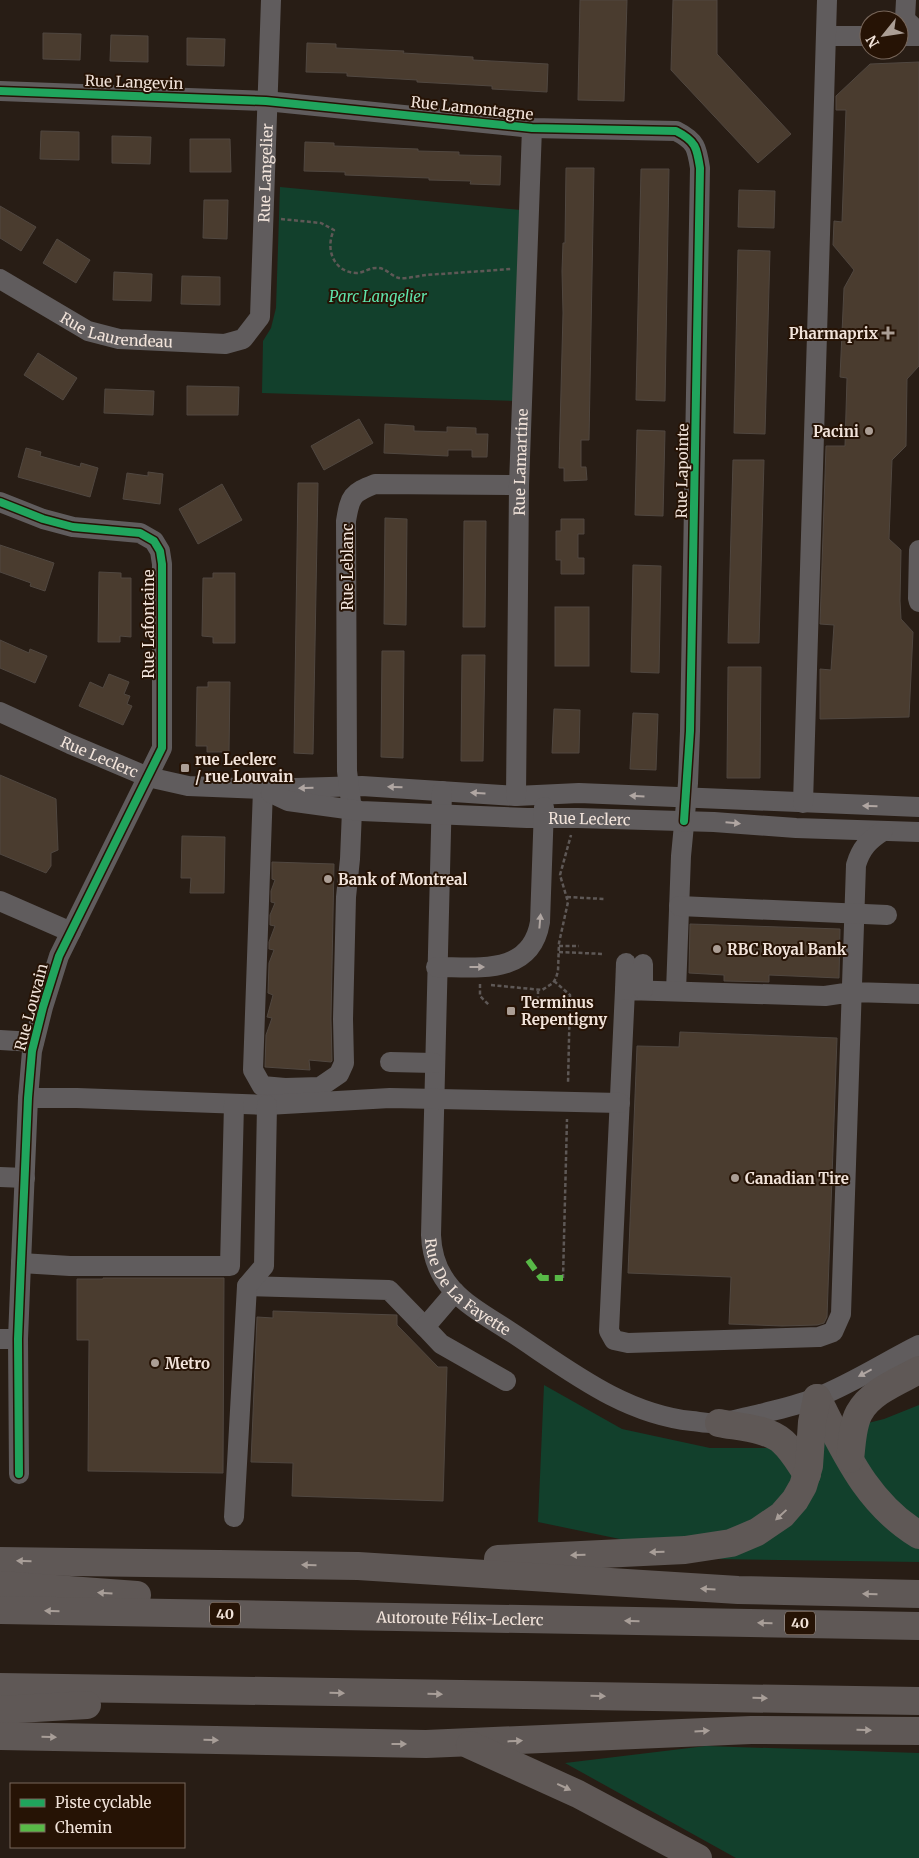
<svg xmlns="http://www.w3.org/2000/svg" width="919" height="1858" viewBox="0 0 919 1858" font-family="Merriweather,serif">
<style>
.green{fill:#12402c}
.building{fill:#4a3c2f;stroke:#504740}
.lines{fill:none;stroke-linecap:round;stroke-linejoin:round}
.path{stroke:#5e5856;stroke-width:2.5;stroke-dasharray:4 2.5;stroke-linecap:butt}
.minor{stroke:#605c5d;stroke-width:20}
.highway{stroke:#5f5856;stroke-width:28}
.quiet{stroke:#58b947;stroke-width:6;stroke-dasharray:12 6;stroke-linecap:butt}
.cycleway-casing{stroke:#261305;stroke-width:11}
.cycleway{stroke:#20a55d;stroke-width:8}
.oneway{fill:#b0a6a2}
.oneway2{fill:#a89e98}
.poi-dot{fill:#ab9e95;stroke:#261305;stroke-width:2}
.labels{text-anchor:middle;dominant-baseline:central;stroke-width:4;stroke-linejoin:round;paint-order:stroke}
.shield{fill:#261305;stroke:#b4a59a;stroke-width:1}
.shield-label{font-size:14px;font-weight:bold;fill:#f1e3da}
.street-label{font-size:15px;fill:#f1e3da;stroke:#261305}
.park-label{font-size:15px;font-style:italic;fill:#5fe4ac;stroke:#261305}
.poi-label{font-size:15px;font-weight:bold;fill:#f1e3da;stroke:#261305;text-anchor:start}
</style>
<rect width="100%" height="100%" fill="#281d15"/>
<g class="green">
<polygon points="280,187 521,210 516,401 262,393 263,341 271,328 276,308"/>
<polygon points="544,1385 622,1429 710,1448 769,1448 884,1419 919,1405 919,1562 716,1559 538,1522"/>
<polygon points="706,1746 919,1753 919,1858 736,1858 565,1763"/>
</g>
<g class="building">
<polygon points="580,0 627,0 624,101 578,100"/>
<polygon points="673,0 717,0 717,54 791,134 758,163 671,70"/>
<polygon points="43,33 81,34 80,60 43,59"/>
<polygon points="111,35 148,36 148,62 110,61"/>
<polygon points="187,38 225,39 224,66 187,65"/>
<polygon points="307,43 336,44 336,48 404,51 403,53 473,57 473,60 548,64 547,92 492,89 492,86 417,82 417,80 347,76 347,73 306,72"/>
<polygon points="919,62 919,366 907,379 906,446 892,460 889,539 901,550 900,601 901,619 913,632 909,717 820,719 820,669 831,670 834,625 820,624 826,446 845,446 847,378 840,377 844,288 854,270 833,245 834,221 842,222 846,110 836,110 836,96 870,64"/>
<polygon points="41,131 79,132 79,160 40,159"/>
<polygon points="112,136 151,137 150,164 112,163"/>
<polygon points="190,139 230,139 231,172 190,172"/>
<polygon points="305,142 334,143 334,146 418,149 418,151 459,152 459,155 501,156 500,185 470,184 471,181 429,180 429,178 345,175 345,172 304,171"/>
<polygon points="566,168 594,168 589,440 581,440 581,467 586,467 587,480 564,481 564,468 559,468 563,313 562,271 563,243 565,243"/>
<polygon points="641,169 669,169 665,401 636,400"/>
<polygon points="739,190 775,191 774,228 738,227"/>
<polygon points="204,200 228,200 227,239 203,238"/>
<polygon points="0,206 36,227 21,251 0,238"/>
<polygon points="57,239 90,260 76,283 43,263"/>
<polygon points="738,250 770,251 765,434 734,433"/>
<polygon points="114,272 152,274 151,301 113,300"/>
<polygon points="182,276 220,277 220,305 181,304"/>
<polygon points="38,353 77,378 63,400 24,375"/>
<polygon points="187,386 239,387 238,415 187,415"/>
<polygon points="105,389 154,391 153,415 104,413"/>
<polygon points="359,419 373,443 324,470 311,446"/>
<polygon points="385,424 414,426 414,431 447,432 447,427 476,428 476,434 488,434 487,457 472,457 472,450 448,450 448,456 384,453"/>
<polygon points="637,430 665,431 663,516 635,515"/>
<polygon points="26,448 41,452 40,456 80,467 81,463 98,468 90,497 18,477"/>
<polygon points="733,460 764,460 759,643 728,643"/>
<polygon points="148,472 163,474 160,504 123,499 127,473 148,476"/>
<polygon points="298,483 318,483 313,754 294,753"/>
<polygon points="222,484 242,520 198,544 179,509"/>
<polygon points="385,518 407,519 406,625 384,624"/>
<polygon points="561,519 584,519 584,534 578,534 578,558 584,558 584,574 561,574 561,560 556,560 556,531 561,531"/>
<polygon points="464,521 486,521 485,627 463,627"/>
<polygon points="0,545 54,563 45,591 30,586 31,583 0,572"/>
<polygon points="633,565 661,566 659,673 631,672"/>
<polygon points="99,572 121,573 121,578 131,578 131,637 120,636 120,642 98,642"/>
<polygon points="213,573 235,573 235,643 213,643 213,637 202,636 203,578 213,578"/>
<rect x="555" y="607" width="34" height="59"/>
<polygon points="0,640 29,653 30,649 47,656 35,683 0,668"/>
<polygon points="382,651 404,651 403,758 381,757"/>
<polygon points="462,655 485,655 483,761 461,761"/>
<polygon points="728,667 761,667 760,778 727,778"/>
<polygon points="109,674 129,682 124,694 130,696 127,704 132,706 123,725 79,706 90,682 103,688"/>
<polygon points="208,682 230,682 229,752 207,752 207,746 196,746 197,687 208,687"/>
<polygon points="554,709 580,710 579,753 552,753"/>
<polygon points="633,713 658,714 656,770 630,769"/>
<polygon points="0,775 56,799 58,850 51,853 51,866 46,873 0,854"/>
<polygon points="182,836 225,837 224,893 190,893 191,878 181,878"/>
<polygon points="272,862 334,864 331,1019 332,1061 331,1062 309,1060 310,1070 265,1067 266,1035 272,1018 267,1017 273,995 268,993 269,963 274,950 269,949 269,942 275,926 270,925 270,915 275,903 271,902 271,891 275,880 272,879"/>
<polygon points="690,924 840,929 839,978 769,975 769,982 724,981 724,975 689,973"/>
<polygon points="680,1032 837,1038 827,1317 824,1323 817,1325 782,1326 729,1324 731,1277 628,1273 637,1046 679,1047"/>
<polygon points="103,1278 224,1278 223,1473 88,1471 89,1340 77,1340 77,1279 103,1279"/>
<polygon points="273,1311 397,1315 397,1325 438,1367 447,1367 443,1501 292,1496 293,1463 251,1462 257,1317 273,1318"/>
</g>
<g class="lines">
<g class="path">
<path d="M281 219 321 223 334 230C325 248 333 272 356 273 364 273 370 267 378 268 386 268 391 276 399 278 406 279 418 276 426 275 454 273 483 271 511 269"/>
<polyline points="567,897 604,899"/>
<polyline points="559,946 579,946"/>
<polyline points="559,952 604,954"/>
<polyline points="554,981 570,995 568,1084"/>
<polyline points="480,984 480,996 489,1005"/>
<polyline points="491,985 542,990 553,983 556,978 558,971 559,943 568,902 560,875 571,835"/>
<polyline points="538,1007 538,991"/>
<polyline points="563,1278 567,1119"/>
</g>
<g class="minor">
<polyline points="906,0 905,19 919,33"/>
<polyline points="826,36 869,36"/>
<polyline points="899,36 919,36"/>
<path d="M0 91 266 101 532 128 676 131C696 141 697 148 700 168L690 731 688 783 681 856 676 991"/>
<path id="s1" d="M0 279 88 331 119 339 225 344 243 339 260 317 271 0"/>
<polyline points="0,502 43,519 73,527 140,533 154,541 160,551 162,564 162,748 59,956 43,1007 32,1051 28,1098 21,1263 18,1339 19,1474"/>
<polyline points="919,550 918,598 919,602"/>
<path id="s2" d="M0 712 70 744 148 777 188 786 263 789 362 786 516 796 579 793 919 807"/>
<path d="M263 789 253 1070 262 1086 285 1088 320 1087 339 1074 344 1063 343 1019 346 897 350 859 352 810 347 771 346 521C350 496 352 493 375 484L519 485"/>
<path id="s3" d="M442 791 431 1235C433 1290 473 1307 514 1334 570 1371 624 1414 692 1421 701 1422 710 1424 719 1423 732 1421 746 1417 760 1414 779 1409 800 1405 818 1397 853 1383 885 1362 919 1345"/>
<path id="s4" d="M271 793 288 801 361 811 527 818H578L714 822 796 828 919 832"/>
<path id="s5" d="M516 796 519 485 532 128"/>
<polyline points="803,803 827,0"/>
<path d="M883 831C869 840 861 848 856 865L841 1314 833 1332 819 1337 628 1343 614 1340 609 1331 625 990 825 996 852 992 919 994"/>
<polyline points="0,901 71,932"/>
<polyline points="679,906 887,915"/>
<path d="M436 967C478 967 531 976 540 922L544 807"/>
<polyline points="625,990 626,963"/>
<polyline points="643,990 643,964"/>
<polyline points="0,1040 34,1042"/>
<polyline points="390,1062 434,1063"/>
<polyline points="28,1098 77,1098 267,1105 390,1098 620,1103"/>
<polyline points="0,1177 25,1178"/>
<polyline points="21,1263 70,1266 230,1266 234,1104"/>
<polyline points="247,1286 389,1290 425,1327"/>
<polyline points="455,1292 425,1327 441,1344 506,1381"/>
<polyline points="0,1339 18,1339"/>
<polyline points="234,1517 247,1286 264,1266 267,1105"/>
</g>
<g class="highway">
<path d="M817 1398C844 1450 866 1503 919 1535"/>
<path d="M719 1423C738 1427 768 1428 783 1442 793 1451 800 1464 807 1474"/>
<path d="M850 1459C852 1444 852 1426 859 1413 870 1392 899 1381 919 1370"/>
<polyline points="498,1559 685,1550 731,1543 757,1532 782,1515 795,1500 803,1486 809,1466 812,1422 817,1398"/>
<polyline points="0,1561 358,1566 738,1590 919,1594"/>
<polyline points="0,1585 137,1595"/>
<path id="s6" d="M0 1610 919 1626"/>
<polyline points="0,1687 919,1701"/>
<polyline points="0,1710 87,1705"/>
<polyline points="0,1736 426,1744 751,1730 919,1731"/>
<polyline points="470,1745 578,1794 698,1858"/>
</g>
<polyline class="quiet" points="528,1260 541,1278 563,1278"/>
<g class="cycleway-casing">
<g id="cycleway">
<path d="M0 91 266 101 532 128 676 131C696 141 697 148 700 168L690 731 684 821"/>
<polyline points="0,502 43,519 73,527 140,533 154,541 160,551 162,564 162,748 59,956 43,1007 32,1051 28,1098 21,1263 18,1339 19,1474"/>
</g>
</g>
<use href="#cycleway" class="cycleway"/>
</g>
<defs><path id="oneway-solid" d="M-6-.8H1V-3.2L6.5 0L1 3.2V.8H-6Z" transform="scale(1.25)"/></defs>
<g class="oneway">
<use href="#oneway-solid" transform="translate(395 787) rotate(-178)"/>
<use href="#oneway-solid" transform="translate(306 788) rotate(178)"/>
<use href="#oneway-solid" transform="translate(478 793) rotate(-177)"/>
<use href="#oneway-solid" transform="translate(637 796) rotate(-177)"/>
<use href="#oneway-solid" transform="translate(870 806) rotate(-178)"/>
<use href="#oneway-solid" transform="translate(733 823) rotate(5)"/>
<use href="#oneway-solid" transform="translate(540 921) rotate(-85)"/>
<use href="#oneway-solid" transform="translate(477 967)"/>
<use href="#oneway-solid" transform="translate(865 1373) rotate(152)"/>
</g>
<g class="oneway2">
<use href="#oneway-solid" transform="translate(781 1515) rotate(137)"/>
<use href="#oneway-solid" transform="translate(657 1552) rotate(178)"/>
<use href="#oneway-solid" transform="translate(578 1555) rotate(178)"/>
<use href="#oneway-solid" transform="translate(24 1561) rotate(-179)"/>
<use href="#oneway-solid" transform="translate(309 1565) rotate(-179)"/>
<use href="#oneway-solid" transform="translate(708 1589) rotate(-177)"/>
<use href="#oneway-solid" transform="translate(105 1593) rotate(-176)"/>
<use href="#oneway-solid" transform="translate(870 1594) rotate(-179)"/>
<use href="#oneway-solid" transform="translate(52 1611) rotate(-179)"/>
<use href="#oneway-solid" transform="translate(632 1621) rotate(-179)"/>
<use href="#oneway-solid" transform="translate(765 1623) rotate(-179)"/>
<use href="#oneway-solid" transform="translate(337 1693) rotate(1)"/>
<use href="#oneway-solid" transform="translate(435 1694) rotate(1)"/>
<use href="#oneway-solid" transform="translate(598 1696) rotate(1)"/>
<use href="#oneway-solid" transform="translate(760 1698) rotate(1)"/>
<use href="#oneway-solid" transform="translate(864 1730) rotate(1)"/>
<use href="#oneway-solid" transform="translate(702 1731) rotate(-3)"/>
<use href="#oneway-solid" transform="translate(49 1737) rotate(1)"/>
<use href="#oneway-solid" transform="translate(211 1740) rotate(1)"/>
<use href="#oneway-solid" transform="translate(515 1741) rotate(-3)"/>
<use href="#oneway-solid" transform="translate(399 1744)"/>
<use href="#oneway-solid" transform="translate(564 1787) rotate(25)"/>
</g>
<g class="poi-dot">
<path d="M885.5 325.5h5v5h5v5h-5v5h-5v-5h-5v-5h5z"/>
<circle cx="869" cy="431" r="5"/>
<rect x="180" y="763" width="10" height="10" rx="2.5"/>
<circle cx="328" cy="879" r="5"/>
<circle cx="717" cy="949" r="5"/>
<rect x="506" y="1006" width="10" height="10" rx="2.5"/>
<circle cx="735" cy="1178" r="5"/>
<circle cx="155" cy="1363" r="5"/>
</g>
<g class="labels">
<g class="shield">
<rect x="210" y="1602.5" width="30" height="23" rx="4"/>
<rect x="785" y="1611.5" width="30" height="23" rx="4"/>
</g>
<g class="shield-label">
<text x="225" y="1614">40</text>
<text x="800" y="1623">40</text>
</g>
<g class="street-label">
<text transform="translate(134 82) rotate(2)">Rue Langevin</text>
<text transform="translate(472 108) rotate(6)">Rue Lamontagne</text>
<text stroke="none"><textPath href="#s1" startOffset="431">Rue Langelier</textPath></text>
<text stroke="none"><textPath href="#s1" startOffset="130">Rue Laurendeau</textPath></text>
<text stroke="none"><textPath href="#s5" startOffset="334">Rue Lamartine</textPath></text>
<text transform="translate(682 471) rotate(-89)">Rue Lapointe</text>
<text transform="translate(347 567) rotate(-90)">Rue Leblanc</text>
<text transform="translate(148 624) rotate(-90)">Rue Lafontaine</text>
<text stroke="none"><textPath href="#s2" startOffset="109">Rue Leclerc</textPath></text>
<text stroke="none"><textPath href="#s4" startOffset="321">Rue Leclerc</textPath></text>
<text transform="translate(31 1007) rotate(-75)">Rue Louvain</text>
<text stroke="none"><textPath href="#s3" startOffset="511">Rue De La Fayette</textPath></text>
<text stroke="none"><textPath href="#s6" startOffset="460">Autoroute Félix-Leclerc</textPath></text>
</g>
<g class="park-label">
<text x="378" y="296">Parc Langelier</text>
</g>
<g class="poi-label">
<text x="878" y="333" text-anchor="end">Pharmaprix</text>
<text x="859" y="431" text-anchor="end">Pacini</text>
<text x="195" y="759">rue Leclerc<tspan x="195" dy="17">/ rue Louvain</tspan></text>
<text x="338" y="879">Bank of Montreal</text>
<text x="727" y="949">RBC Royal Bank</text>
<text x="521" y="1002">Terminus<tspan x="521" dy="17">Repentigny</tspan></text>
<text x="745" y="1178">Canadian Tire</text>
<text x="165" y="1363">Metro</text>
</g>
</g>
<rect x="10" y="1783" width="175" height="65" fill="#261305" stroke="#77665a"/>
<rect x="20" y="1799" width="25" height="8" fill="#20a55d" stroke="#77665a"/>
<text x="55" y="1808" font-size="15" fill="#f1e3da">Piste cyclable</text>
<rect x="20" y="1824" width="25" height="8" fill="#58b947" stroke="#77665a"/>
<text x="55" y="1833" font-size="15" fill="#f1e3da">Chemin</text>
<g transform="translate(884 35) rotate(240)"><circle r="24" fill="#261305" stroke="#77665a"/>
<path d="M0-4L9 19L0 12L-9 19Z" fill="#ab9e95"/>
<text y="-8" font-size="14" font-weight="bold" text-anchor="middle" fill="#f1e3da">N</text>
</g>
</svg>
